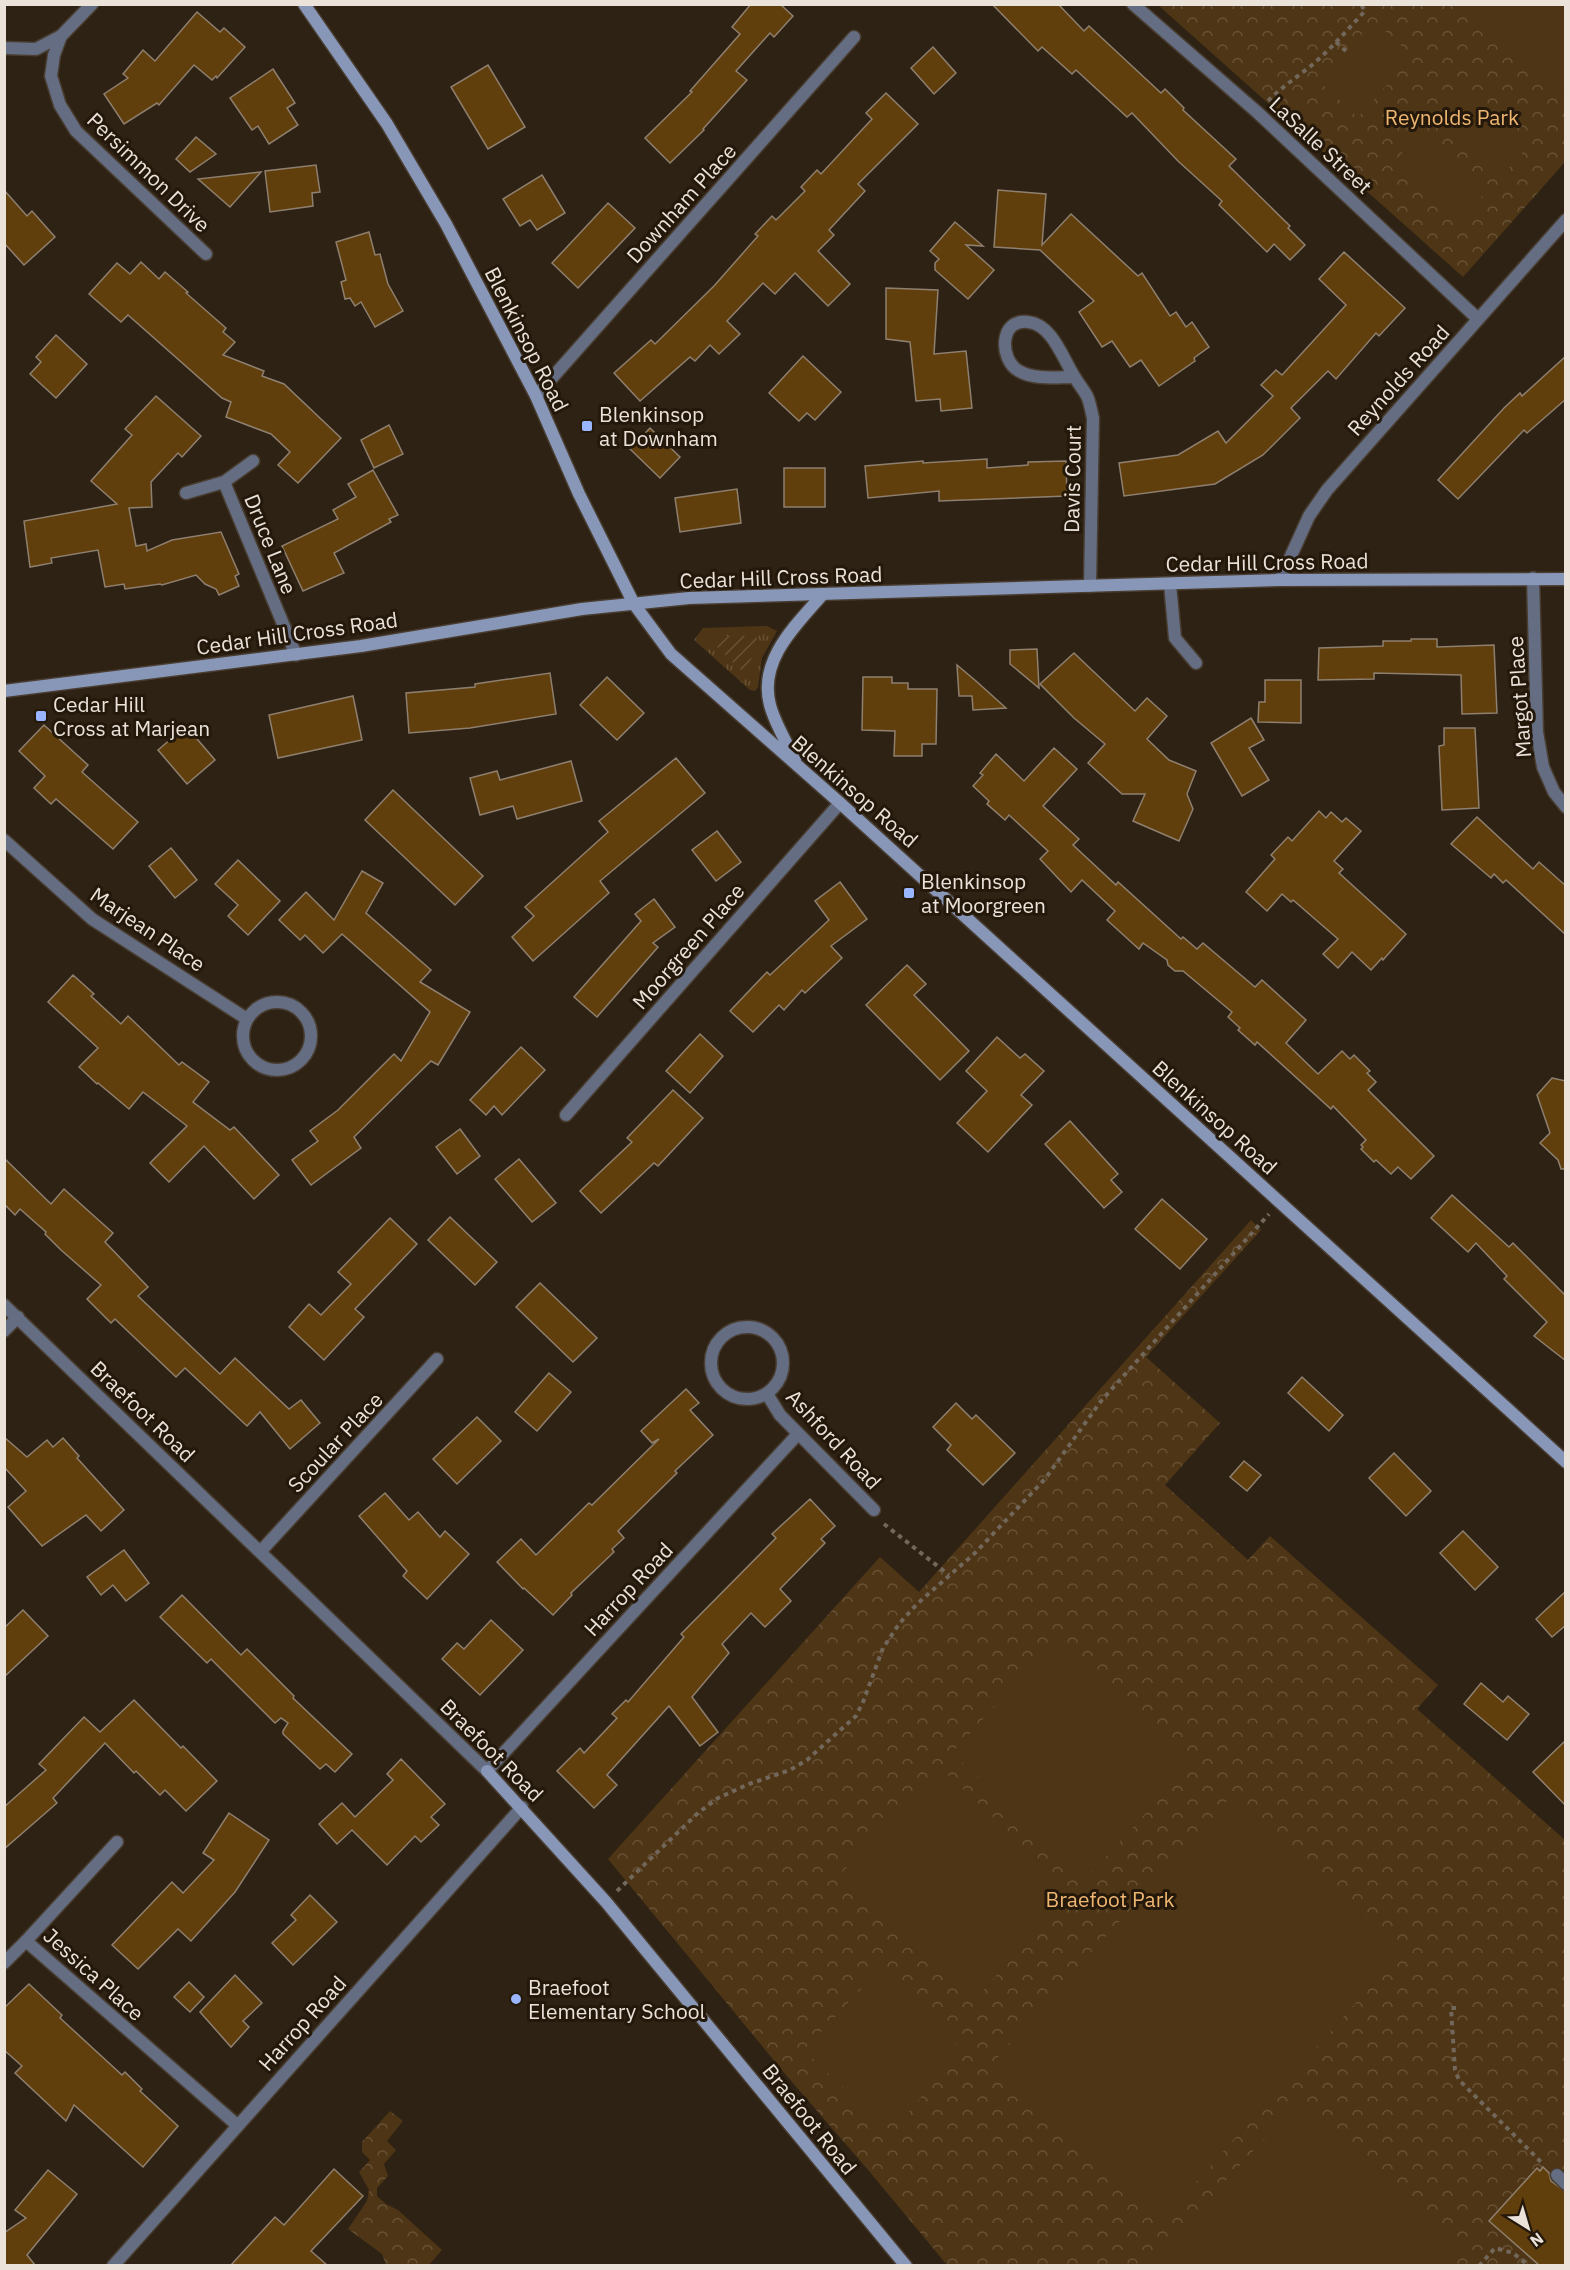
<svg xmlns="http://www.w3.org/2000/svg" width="1570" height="2270" viewBox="0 0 1570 2270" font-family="'IBM Plex Sans',sans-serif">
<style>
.grass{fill:url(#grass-tufts)}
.park{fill:url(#park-crowns)}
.garden{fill:url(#garden-furrows)}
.pitch{fill:#4e3515}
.building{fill:#613f0c;stroke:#8e7f6f;stroke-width:1.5}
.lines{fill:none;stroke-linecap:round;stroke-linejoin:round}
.lane-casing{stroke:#483d30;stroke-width:15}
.street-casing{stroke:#483d30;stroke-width:15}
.secondary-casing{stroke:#483d30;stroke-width:15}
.path{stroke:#72675b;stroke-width:4;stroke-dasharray:4.5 4.5;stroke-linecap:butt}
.lane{stroke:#646d82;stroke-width:12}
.street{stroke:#646d82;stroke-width:12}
.secondary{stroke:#8896b8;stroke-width:12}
.poi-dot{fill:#99b5fd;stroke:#24180b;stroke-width:2}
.labels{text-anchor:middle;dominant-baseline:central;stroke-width:6;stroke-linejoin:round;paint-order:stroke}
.park-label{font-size:21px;fill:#efb671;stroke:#24180b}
.street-label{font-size:21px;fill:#ebe3da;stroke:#24180b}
.poi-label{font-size:21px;fill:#ebe3da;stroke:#24180b;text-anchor:start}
</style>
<defs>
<pattern id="grass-tufts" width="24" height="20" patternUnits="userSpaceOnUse" patternTransform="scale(1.5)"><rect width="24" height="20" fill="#4e3515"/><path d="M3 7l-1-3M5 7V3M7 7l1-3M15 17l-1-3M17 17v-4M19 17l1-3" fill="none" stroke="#685236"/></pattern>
<pattern id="park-crowns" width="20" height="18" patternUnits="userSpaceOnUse" patternTransform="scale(1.5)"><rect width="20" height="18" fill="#4e3515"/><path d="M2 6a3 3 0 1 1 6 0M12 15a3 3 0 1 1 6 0" fill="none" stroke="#685236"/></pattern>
<pattern id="garden-furrows" width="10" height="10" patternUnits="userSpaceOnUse" patternTransform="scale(1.5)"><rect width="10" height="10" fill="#4e3515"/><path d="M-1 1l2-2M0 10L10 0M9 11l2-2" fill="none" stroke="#685236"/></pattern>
</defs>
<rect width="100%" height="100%" fill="#2e2214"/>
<polygon class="grass" points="767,626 777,631 762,658 758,687 755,691 750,690 694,640 703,628"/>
<g class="park">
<polygon points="1158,5 1565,5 1565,162 1463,277"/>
<polygon points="1251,1220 1261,1230 1146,1357 1220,1423 1165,1485 1248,1560 1270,1536 1438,1685 1417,1709 1565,1840 1565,2265 947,2265 869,2171 786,2075 608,1859 880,1557 919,1592"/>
<polygon points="390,2111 403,2121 387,2141 396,2150 384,2164 388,2176 377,2188 377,2196 386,2204 398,2210 442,2250 429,2265 386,2265 382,2254 348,2229 367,2201 369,2190 359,2172 370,2160 362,2152 362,2142"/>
</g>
<polygon class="garden" points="719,636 752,636 757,638 748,670 741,670 711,641"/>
<g class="pitch">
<polygon points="1462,5 1565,5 1565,96"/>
<polygon points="1374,21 1413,56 1358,117 1320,82"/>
<polygon points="1458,91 1525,150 1498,180 1432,121"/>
<polygon points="1423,130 1488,190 1461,220 1396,160"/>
<polygon points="1054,1641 1190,1765 1087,1877 952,1753"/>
<polygon points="939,1767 1074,1892 971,2003 836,1879"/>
<polygon points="1229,1799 1401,1952 1162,2220 989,2067"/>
<polygon points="878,1971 961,2049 902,2120 879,2122 804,2050"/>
<polygon points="1301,2098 1466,2247 1450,2265 1150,2265"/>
</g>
<g class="building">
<polygon points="751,4 780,4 793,16 774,37 770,33 736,71 747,80 703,129 704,130 670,163 645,138 692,92 690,91 740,34 732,27"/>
<polygon points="992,4 1058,4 1084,31 1089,26 1161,93 1165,89 1184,108 1183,110 1236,159 1229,166 1290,226 1288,228 1305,245 1290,260 1274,244 1267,252 1219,205 1222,201 1178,161 1132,113 1127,117 1076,70 1072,74 1042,47 1038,51"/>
<polygon points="197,12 220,32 224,28 245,47 217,78 216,76 212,80 194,65 159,105 157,103 124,124 104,94 128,78 123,74 143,50 155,61"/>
<polygon points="933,47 956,73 934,94 911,68"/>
<polygon points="488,65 525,127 488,149 451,87"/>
<polygon points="273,69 295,103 287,108 298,125 269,144 258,126 252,130 230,98"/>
<polygon points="886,93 918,124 858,184 865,191 829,230 834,235 818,251 850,284 828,306 795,273 775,294 763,283 727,321 740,334 719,354 710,345 695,361 690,357 640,401 614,373 651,340 655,344 714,286 758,236 755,234 772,216 776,220 805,191 801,187 817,170 821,174 872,119 866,113"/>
<polygon points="196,137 216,154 190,172 176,159"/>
<polygon points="316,165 320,192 312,193 313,206 270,212 265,171"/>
<polygon points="261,172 230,207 198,179"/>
<polygon points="542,175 565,213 537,230 530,220 520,226 503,199"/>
<polygon points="4,190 27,216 32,211 55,237 24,265 4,243"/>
<polygon points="998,190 1046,194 1042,245 1071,214 1138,276 1142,273 1170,316 1176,312 1186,327 1192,322 1209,347 1194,358 1195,361 1159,386 1141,360 1130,367 1112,341 1102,347 1079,312 1094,301 1040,250 994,247"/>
<polygon points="608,203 635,228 578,288 552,263"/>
<polygon points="955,222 983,246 966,245 994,270 968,299 935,270 935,263 939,259 930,251"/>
<polygon points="369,232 375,255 380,254 388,284 403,311 375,327 361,302 355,306 350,298 345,299 341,282 346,280 336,242"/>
<polygon points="1344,252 1405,308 1379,336 1376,333 1336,379 1328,371 1291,408 1300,418 1263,455 1215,484 1124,496 1119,463 1178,455 1218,431 1226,443 1273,396 1261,385 1276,370 1282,375 1346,305 1319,279"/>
<polygon points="141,262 159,279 165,272 188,292 186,293 226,328 223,332 235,342 223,355 264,371 262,376 284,384 341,438 298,483 278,465 290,452 271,434 226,417 231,402 222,398 128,315 121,322 89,294 117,263 130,274"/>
<polygon points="886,288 938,290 934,354 966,351 972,408 941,411 940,399 916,401 910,342 886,339"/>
<polygon points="56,335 87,364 56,398 30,374 41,362 36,357"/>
<polygon points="803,356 841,392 815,420 807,413 799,421 769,393"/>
<polygon points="1566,356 1566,399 1527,433 1524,430 1458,499 1438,480 1504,408 1520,393 1522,396"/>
<polygon points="156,396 201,436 182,457 178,453 151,482 152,507 129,508 136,546 146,544 147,551 172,540 221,532 239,574 235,576 239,586 219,595 216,589 205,584 196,575 162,585 160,584 125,589 124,584 105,587 98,550 51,558 52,563 30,567 24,521 117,504 91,481 132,435 125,429"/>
<polygon points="389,425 403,454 374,468 361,440"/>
<polygon points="650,428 680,457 660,478 630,449"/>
<polygon points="987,459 987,468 1028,465 1028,462 1066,461 1067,496 939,501 939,491 868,498 865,466 923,461 923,463"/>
<rect x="784" y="468" width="41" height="39"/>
<polygon points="373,470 398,515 389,519 391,522 334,553 344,573 303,591 282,546 338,519 333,510 356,497 348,484"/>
<polygon points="737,489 741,523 680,532 675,498"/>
<polygon points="1411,639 1437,639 1437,647 1494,645 1497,713 1462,714 1461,675 1374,673 1374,679 1318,680 1319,648 1383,646 1383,641 1411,641"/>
<polygon points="1037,649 1039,688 1010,664 1010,650"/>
<polygon points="1074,653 1135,711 1147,698 1167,716 1147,739 1169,760 1196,771 1187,794 1193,809 1179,841 1133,821 1145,794 1122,794 1088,763 1105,744 1074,718 1040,684"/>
<polygon points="957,665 976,681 1006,708 973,710 972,696 959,696"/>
<polygon points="550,673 556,714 470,728 409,733 406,693 475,687 475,684"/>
<polygon points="607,677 644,713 617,740 580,705"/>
<polygon points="863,677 892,677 892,683 908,683 908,689 937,689 936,744 922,744 922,756 894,756 895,731 862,730"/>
<polygon points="1265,680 1301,680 1301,723 1258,722 1259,702 1265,702"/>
<polygon points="353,696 362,740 278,758 269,715"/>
<polygon points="1251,718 1264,740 1249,748 1269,780 1242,796 1211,743"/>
<polygon points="44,725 88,765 82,772 138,822 113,849 56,799 51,804 34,788 45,776 19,751"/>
<polygon points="186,726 215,760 187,784 158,750"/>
<polygon points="1444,728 1475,728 1479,808 1442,810 1439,746 1444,745"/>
<polygon points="1054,748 1077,769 1043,806 1079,839 1073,845 1116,885 1118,882 1181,939 1183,937 1197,949 1203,943 1255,987 1262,980 1306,1020 1286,1043 1318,1074 1342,1051 1350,1059 1354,1055 1370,1071 1367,1073 1376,1082 1368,1090 1434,1156 1411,1179 1398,1167 1391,1174 1376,1160 1374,1162 1361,1149 1363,1147 1361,1145 1366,1140 1333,1106 1331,1109 1257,1042 1255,1045 1238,1030 1240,1028 1228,1017 1232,1012 1183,971 1175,971 1168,965 1167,960 1143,943 1139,949 1130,941 1107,920 1115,911 1082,880 1071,892 1040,859 1048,851 1009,815 1005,820 987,804 989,801 973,786 983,775 980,773 996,754 1024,781"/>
<polygon points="676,758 705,793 600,881 609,893 533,961 512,937 534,916 525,907 608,832 599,821"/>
<polygon points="571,761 582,801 517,819 513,806 480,815 470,778 497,771 500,780"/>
<polygon points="393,790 483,876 455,905 365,820"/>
<polygon points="1319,811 1326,818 1331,812 1342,822 1346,818 1361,831 1334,861 1343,869 1339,873 1406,934 1383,960 1382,958 1371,970 1352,952 1338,968 1323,954 1338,939 1293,900 1291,902 1282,894 1267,911 1246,892 1275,859 1271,855 1288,837 1292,841"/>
<polygon points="1477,817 1533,869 1539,862 1566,886 1566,935 1506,880 1503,883 1494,874 1491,878 1451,844"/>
<polygon points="717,831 741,862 716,881 692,850"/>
<polygon points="171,848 197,880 175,898 149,866"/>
<polygon points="238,860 280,901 248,935 228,916 238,905 215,884"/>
<polygon points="362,871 383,883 366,913 431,970 420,982 470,1012 438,1065 431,1061 354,1137 361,1148 311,1185 292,1160 318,1141 310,1131 338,1110 394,1054 401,1061 430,1012 342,934 323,953 305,935 300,940 279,920 306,892 334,920"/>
<polygon points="840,882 867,919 831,946 842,958 805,993 802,990 784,1010 779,1005 753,1032 730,1011 767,972 770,975 829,920 815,901"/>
<polygon points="654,899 675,927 653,943 658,947 597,1017 574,997 641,921 635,914"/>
<polygon points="907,965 926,984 914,995 969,1051 940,1080 866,1005"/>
<polygon points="73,975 94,994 91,996 121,1024 128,1016 179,1065 182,1062 209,1082 193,1102 230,1130 234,1127 279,1175 254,1199 204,1146 169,1182 150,1163 187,1126 143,1092 129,1109 98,1083 97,1084 79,1067 98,1048 48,1002"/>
<polygon points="700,1034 723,1056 690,1093 666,1071"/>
<polygon points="997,1037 1020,1058 1025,1054 1044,1071 1021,1095 1032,1105 988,1152 957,1123 987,1091 966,1071"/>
<polygon points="521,1047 545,1070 502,1115 494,1106 486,1115 470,1100"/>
<polygon points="1552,1078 1566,1081 1566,1169 1561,1169 1558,1160 1540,1143 1550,1133 1537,1095"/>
<polygon points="673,1090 703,1118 658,1166 654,1163 601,1213 580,1191 632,1142 627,1138"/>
<polygon points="1070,1121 1118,1174 1111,1180 1122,1192 1104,1208 1045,1144"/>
<polygon points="460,1129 480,1156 457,1174 436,1147"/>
<polygon points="4,1158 51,1204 64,1189 113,1233 105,1242 148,1287 138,1296 220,1374 235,1358 289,1409 301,1400 320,1423 290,1449 260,1412 247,1426 185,1368 176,1377 115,1319 111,1323 87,1299 101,1285 61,1250 45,1234 46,1232 20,1209 15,1215 4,1204"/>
<polygon points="519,1159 556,1203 532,1222 495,1179"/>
<polygon points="1452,1195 1509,1247 1513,1243 1566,1296 1566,1361 1534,1336 1547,1322 1504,1279 1507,1276 1476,1243 1468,1252 1431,1218"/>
<polygon points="1162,1199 1207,1239 1180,1269 1135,1229"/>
<polygon points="450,1217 497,1262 475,1285 428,1240"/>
<polygon points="390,1218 417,1244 355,1309 364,1317 324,1360 289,1327 309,1304 321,1315 351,1284 338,1272"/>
<polygon points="540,1283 597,1338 573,1362 516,1307"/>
<polygon points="549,1373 571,1392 537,1431 515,1412"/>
<polygon points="1302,1377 1343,1415 1329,1431 1288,1393"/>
<polygon points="686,1389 699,1403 690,1410 713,1435 675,1471 677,1473 618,1531 624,1538 612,1549 614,1552 571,1593 572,1595 553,1615 524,1588 523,1589 497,1562 521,1539 536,1555 589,1503 592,1505 659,1439 652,1443 641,1431"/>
<polygon points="956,1403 972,1419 976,1415 1015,1453 983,1485 947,1450 951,1445 933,1427"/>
<polygon points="477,1417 501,1441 457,1484 433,1459"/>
<polygon points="4,1437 27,1457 47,1440 53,1447 63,1438 79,1456 77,1458 124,1510 101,1531 86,1515 42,1546 8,1507 26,1491 4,1467"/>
<polygon points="1394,1453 1431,1491 1406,1516 1369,1478"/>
<polygon points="1244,1461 1261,1475 1247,1491 1230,1477"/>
<polygon points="385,1493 409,1520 418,1512 440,1537 445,1531 469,1554 427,1599 403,1576 407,1571 359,1516"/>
<polygon points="810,1499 835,1526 821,1539 825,1543 780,1589 791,1601 765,1627 751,1613 722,1644 729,1653 692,1697 718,1732 700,1746 669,1706 607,1775 617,1785 594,1808 557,1771 580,1748 584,1753 617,1718 612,1714 626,1700 628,1702 684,1637 681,1634 776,1538 772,1534"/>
<polygon points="1463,1531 1498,1567 1475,1590 1440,1553"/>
<polygon points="124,1550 149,1583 126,1601 113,1585 101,1595 87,1577"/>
<polygon points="1566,1591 1566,1625 1552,1637 1536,1619"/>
<polygon points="182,1595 241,1655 247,1649 294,1696 293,1698 352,1754 335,1772 326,1764 320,1769 283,1734 283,1731 288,1723 281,1718 275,1723 211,1659 207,1663 160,1617"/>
<polygon points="23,1610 48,1636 4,1677 4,1628"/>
<polygon points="491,1620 523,1650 480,1695 442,1659 457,1643 464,1649"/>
<polygon points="1481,1683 1503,1702 1508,1696 1529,1714 1507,1740 1464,1704"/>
<polygon points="134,1700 181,1748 183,1746 217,1781 186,1811 165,1790 160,1795 136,1771 134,1773 105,1743 53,1798 57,1803 4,1849 4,1807 46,1770 39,1764 84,1717 100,1732"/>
<polygon points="1566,1740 1566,1806 1533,1772"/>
<polygon points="401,1759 445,1804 431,1817 439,1825 421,1842 415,1836 387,1865 352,1830 337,1844 319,1824 342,1803 355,1817 393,1780 387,1774"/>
<polygon points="229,1813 269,1840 235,1892 191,1941 178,1929 138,1969 112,1945 172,1882 183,1893 214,1860 203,1853"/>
<polygon points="310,1895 337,1922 293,1965 272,1943 296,1920 291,1915"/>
<polygon points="235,1975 262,2003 243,2021 249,2027 231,2047 200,2012"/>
<polygon points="189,1982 204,1997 190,2012 174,1997"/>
<polygon points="29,1984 62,2015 60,2018 122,2075 125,2072 142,2089 140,2091 178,2126 143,2167 74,2105 66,2121 15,2073 22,2066 4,2050 4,2008"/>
<polygon points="1543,2167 1549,2173 1551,2181 1566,2192 1566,2265 1539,2265 1489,2221 1537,2168 1540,2171"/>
<polygon points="334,2169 363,2196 311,2251 327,2265 231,2265 275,2217 284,2225"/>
<polygon points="48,2170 77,2194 27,2255 35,2265 4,2265 4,2233 26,2218 15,2210"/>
</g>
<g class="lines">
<g class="lane-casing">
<polyline id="lane" points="1557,2175 1566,2184"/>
</g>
<g class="street-casing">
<g id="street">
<polyline points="1133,4 1257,112 1478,319"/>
<polyline points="61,36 92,4"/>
<polyline points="4,48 36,49 61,36 54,55 51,76 60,105 76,131 206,254"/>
<path d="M1074 377C1056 377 1035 380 1019 371 999 360 999 318 1028 322 1052 324 1063 359 1074 376 1078 383 1083 389 1087 396 1090 402 1091 411 1093 418L1090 586"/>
<polyline points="536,396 854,37"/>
<polyline points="224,482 296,655"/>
<polyline points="186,493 224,482 253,461"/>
<polyline points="1533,578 1537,732 1543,767 1554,792 1566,807"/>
<polyline points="1280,580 1309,516 1327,490 1566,220"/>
<polyline points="1170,584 1175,638 1196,663"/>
<polyline points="4,840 92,919 247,1019"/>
<circle cx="277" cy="1036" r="34"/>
<polyline points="566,1115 840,803"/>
<polyline points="4,1305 487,1771 798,1434"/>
<circle cx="747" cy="1363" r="36"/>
<polyline points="4,1331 18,1317"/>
<polyline points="767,1394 780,1415 874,1510"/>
<polyline points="261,1551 437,1359"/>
<polyline points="117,1842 26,1941 237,2125"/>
<polyline points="4,1963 26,1941"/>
<polyline points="113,2266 522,1807"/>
</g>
</g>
<g class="secondary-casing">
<g id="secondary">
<polyline points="304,4 387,124 446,224 536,396 579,494 634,604 671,654 840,803 1566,1462"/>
<polyline points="4,691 361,646 582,609 689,598 1280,580 1566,579"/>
<path d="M795 760C787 743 775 724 770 705 758 660 796 625 822 595"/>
<polyline points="487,1771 606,1902 906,2266"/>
</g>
</g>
<g class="path">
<polyline points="1336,42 1347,52"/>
<path d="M1268 101C1282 87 1297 77 1312 65 1331 49 1348 29 1365 11L1361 4"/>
<polyline points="884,1524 949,1575"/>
<polyline points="617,1891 698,1813 718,1798 749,1784 790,1770 807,1760 856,1716 863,1702 883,1648 899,1624 917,1604 975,1553 1045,1479 1101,1401 1269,1214"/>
<polyline points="1456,2008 1451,2008 1455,2070 1459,2080 1543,2164"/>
<polyline points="1479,2266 1495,2248 1513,2253 1529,2266"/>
</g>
<use href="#lane" class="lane"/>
<use href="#street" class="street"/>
<use href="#secondary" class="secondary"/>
</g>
<g class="poi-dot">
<rect x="581" y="420" width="12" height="12" rx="3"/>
<rect x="35" y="710" width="12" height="12" rx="3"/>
<rect x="903" y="887" width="12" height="12" rx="3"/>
<circle cx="516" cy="1999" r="6"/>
</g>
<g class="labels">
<g class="park-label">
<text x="1452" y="117">Reynolds Park</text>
<text x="1110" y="1899">Braefoot Park</text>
</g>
<g class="street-label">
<text transform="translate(1321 145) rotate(43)">LaSalle Street</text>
<text transform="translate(149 172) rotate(44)">Persimmon Drive</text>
<text transform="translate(681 203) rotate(-48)">Downham Place</text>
<text transform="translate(527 339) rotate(63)">Blenkinsop Road</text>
<text transform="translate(1398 380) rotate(-48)">Reynolds Road</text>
<text transform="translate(1072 479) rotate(-89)">Davis Court</text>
<text transform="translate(271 544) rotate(68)">Druce Lane</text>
<text transform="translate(1267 562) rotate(-1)">Cedar Hill Cross Road</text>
<text transform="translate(781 577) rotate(-2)">Cedar Hill Cross Road</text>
<text transform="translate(297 633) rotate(-8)">Cedar Hill Cross Road</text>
<text transform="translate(1519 697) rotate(-94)">Margot Place</text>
<text transform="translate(855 791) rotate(41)">Blenkinsop Road</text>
<text transform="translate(148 929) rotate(34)">Marjean Place</text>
<text transform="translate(688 946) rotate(-49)">Moorgreen Place</text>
<text transform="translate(1215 1117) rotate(42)">Blenkinsop Road</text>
<text transform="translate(143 1411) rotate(44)">Braefoot Road</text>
<text transform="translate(834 1439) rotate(47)">Ashford Road</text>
<text transform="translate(335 1442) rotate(-47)">Scoular Place</text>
<text transform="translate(628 1589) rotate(-47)">Harrop Road</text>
<text transform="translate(492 1750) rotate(45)">Braefoot Road</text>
<text transform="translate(94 1974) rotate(42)">Jessica Place</text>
<text transform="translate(302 2023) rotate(-48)">Harrop Road</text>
<text transform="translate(810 2119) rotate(51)">Braefoot Road</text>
</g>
<g class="poi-label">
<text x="599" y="414">Blenkinsop<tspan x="599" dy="24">at Downham</tspan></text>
<text x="53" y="704">Cedar Hill<tspan x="53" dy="24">Cross at Marjean</tspan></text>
<text x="921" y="881">Blenkinsop<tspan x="921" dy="24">at Moorgreen</tspan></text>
<text x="528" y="1987">Braefoot<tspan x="528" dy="24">Elementary School</tspan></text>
</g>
</g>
<rect width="1570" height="2270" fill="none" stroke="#ebe3da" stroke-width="12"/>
<g transform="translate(1528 2228) rotate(143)" stroke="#24180b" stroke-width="4.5" paint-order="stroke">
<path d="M0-4.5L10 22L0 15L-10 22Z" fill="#ebe3da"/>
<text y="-9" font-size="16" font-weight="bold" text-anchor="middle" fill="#ebe3da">N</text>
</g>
</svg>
